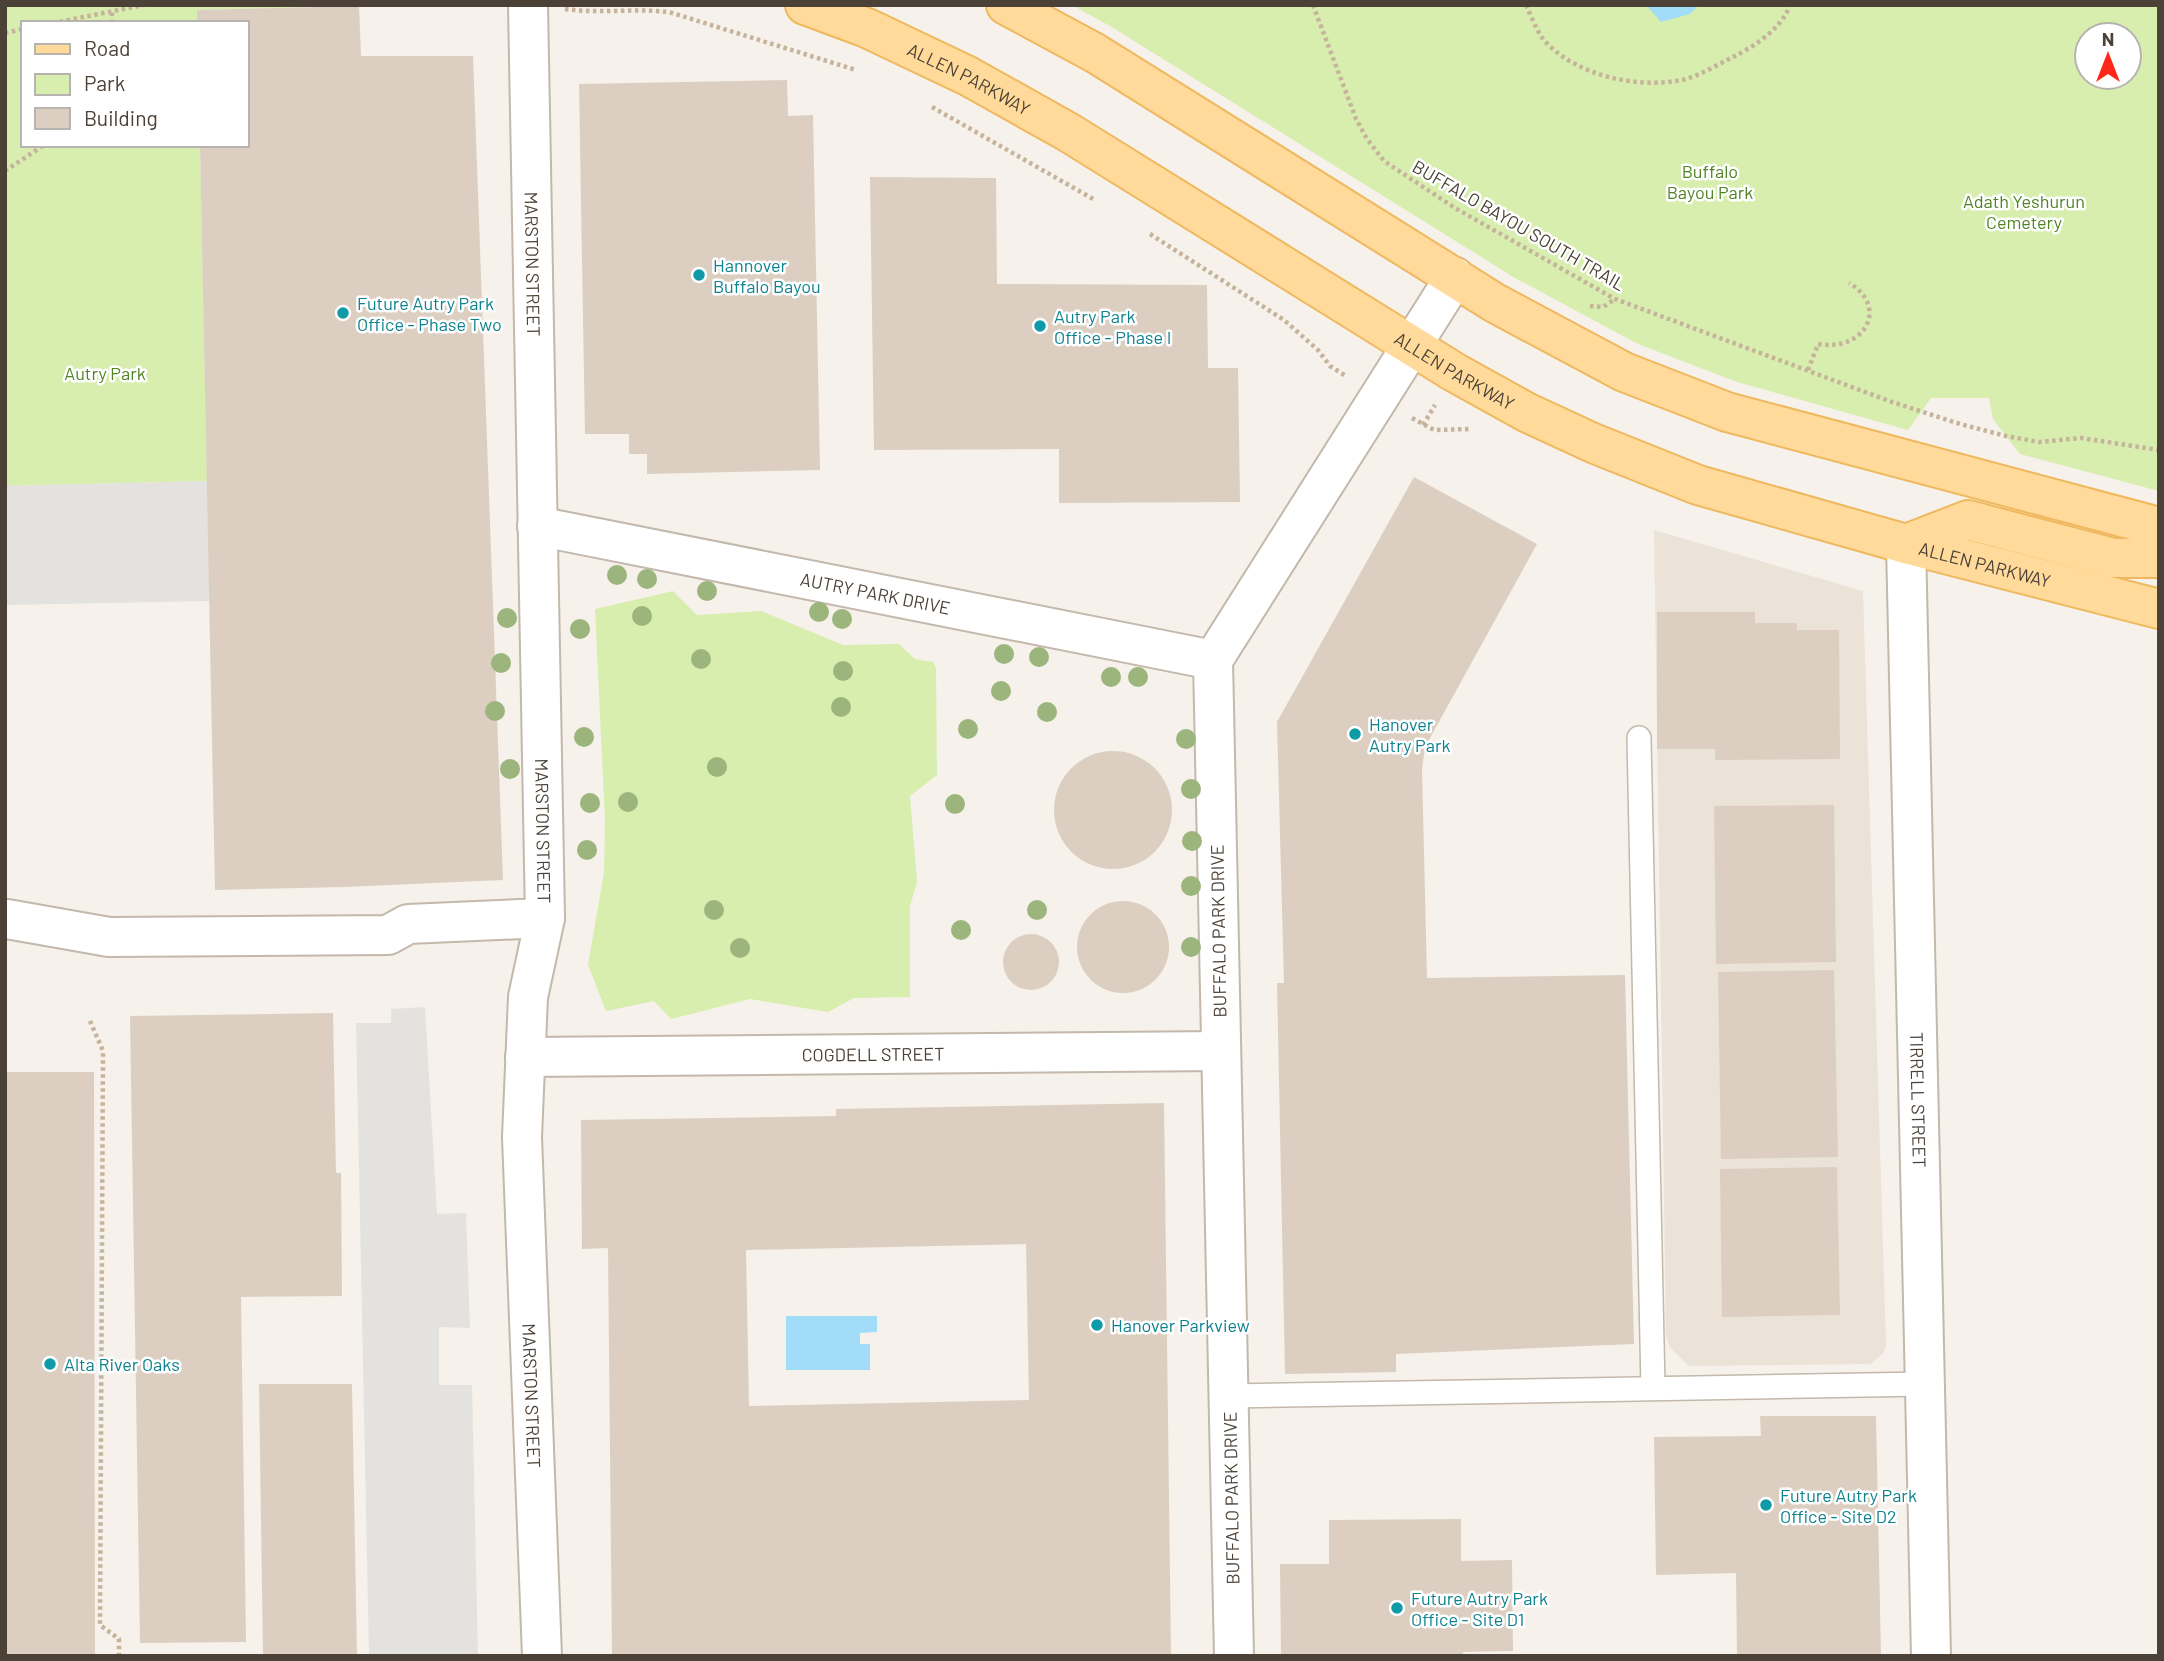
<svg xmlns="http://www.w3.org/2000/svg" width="2164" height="1661" viewBox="0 0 2164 1661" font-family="Barlow,sans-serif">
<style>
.residential{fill:#ebe3d7}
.green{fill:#d7eeaf;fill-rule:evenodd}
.parking{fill:#e4e2de}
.water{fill:#a1dcf8}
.building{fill:#dccfc1;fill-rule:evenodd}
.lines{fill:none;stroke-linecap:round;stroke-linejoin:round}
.lane-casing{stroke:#c3b8ab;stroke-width:26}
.street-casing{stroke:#c3b8ab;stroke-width:42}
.primary-casing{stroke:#f0b85e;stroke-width:42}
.path{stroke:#c6b39b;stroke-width:4.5;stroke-dasharray:3.5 3.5;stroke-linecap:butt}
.lane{stroke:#fff;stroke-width:23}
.street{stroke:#fff;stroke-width:38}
.primary{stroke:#ffda9a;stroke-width:38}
.tree{fill:#9bb57d}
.culture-dot{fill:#0f9aa8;stroke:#fff;stroke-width:2.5}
.labels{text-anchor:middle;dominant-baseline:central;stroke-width:5;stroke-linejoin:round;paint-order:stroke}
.street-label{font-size:18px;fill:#4b4137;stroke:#fff}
.park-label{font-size:18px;fill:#508423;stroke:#fff}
.culture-label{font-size:18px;fill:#0d838f;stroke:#fff;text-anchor:start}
</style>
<rect width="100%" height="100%" fill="#f6f1ea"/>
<polygon class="residential" points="1654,530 1863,591 1886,1346 1883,1354 1870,1364 1689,1366 1670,1348 1666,1335"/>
<g class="green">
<polygon points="5,5 400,5 197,10 197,23 23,23 23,145 200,145 207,481 5,486"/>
<path d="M1072 5H2159V491L2020 454 1993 419 1989 398H1931L1908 430 1737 382 1638 344 1515 278 1110 26ZM2087 35H2129V77H2087Z"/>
<polygon points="673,591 697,615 761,611 843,645 899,644 915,659 933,662 936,668 937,775 910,796 917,882 910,906 910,997 854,998 828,1012 750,999 671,1019 654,1001 606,1011 588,965 604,872 605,820 595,609"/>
</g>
<g class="parking">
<polygon points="207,481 210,601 5,605 5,486"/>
<polygon points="425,1007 437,1214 466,1213 470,1328 439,1327 439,1385 472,1385 478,1656 369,1656 356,1023 391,1023 391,1009"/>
</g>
<g class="water">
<polygon points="1646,5 1699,5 1690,14 1661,22"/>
<polygon points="786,1316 877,1316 877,1332 860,1333 860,1344 870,1344 870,1370 786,1370"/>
</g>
<g class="building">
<polygon points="359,6 361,56 473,56 503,880 345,887 215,890 200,145 247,145 247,23 197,23 197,10"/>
<polygon points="787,80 788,116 813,115 820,470 647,474 647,454 629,454 629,434 585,434 579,84"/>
<polygon points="870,177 996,178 997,284 1207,285 1208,368 1238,368 1240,502 1059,503 1059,449 874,450"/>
<polygon points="1414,477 1537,544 1430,738 1424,754 1422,769 1427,978 1625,975 1634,1344 1396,1354 1396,1372 1285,1374 1277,983 1284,983 1277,722"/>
<polygon points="1657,612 1755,612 1755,623 1797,623 1797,630 1839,630 1840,759 1715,760 1715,749 1657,749"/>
<circle cx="1113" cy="810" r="59"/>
<polygon points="1834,805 1836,962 1716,964 1714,806"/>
<circle cx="1123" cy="947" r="46"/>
<circle cx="1031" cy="962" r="28"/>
<polygon points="1834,970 1838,1157 1721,1159 1718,972"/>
<polygon points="333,1013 336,1173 341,1173 342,1296 241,1297 246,1642 140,1643 130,1016"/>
<polygon points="5,1072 94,1072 95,1656 5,1656"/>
<path d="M1164 1103 1171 1656H612L608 1248 582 1249 581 1120 836 1116V1109ZM1026 1244 1029 1400 749 1406 746 1250Z"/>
<polygon points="1837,1167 1840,1315 1722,1317 1720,1169"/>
<polygon points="259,1384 352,1384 357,1656 263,1656"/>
<polygon points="1760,1416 1876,1416 1881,1656 1737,1656 1736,1573 1656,1575 1654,1437 1761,1436"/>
<polygon points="1461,1519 1461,1561 1512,1560 1513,1651 1463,1652 1463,1656 1281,1655 1280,1564 1329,1564 1329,1520"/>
</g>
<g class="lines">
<g class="lane-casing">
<g id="lane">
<polyline points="1639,738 1653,1388"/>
<polyline points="1229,1396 1925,1384"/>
</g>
</g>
<g class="street-casing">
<g id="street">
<path id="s1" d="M528 5 545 918 528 997 522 1137 542 1656"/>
<path id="s2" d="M537 526 1213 660"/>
<path id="s3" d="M1906 544 1931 1656"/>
<polyline points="7,919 109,937 388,935 408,924 545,918"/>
<path id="s4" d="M525 1057 1221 1051"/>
<polyline points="1234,1656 1213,660 1455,277"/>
</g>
</g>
<g class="primary-casing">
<g id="primary">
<path id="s5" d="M805 5 867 28 968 76 1068 132 1454 372 1526 412 1593 443 1698 485 1906 544 2159 609"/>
<polyline points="1006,5 1095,53 1495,303 1624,372 1727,412 2159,527"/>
<polyline points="1906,544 1968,520 2113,558 2159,558"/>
</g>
</g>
<g class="path">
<polyline points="1313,5 1356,119 1367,139 1384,161 1455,208 1615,299 1892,402 1960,424 2006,436 2039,442 2081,438 2159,450"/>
<path d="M1526 5C1531 16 1536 29 1543 39 1574 75 1635 89 1682 80 1699 76 1715 66 1731 58 1753 47 1781 30 1790 5"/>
<path d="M565 9C600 14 634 8 669 12L856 70"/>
<polyline points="53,23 144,5"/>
<polyline points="112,23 112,10"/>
<polyline points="5,33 23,29"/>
<polyline points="932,107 1095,200"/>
<polyline points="5,171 44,145"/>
<polyline points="1150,234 1284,320 1318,350 1330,366 1346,376"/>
<polyline points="1590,306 1603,307 1615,299"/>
<path d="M1808 370 1818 344C1866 352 1889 306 1849 283"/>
<polyline points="1412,418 1434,430 1470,429"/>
<polyline points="1423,425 1435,405"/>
<polyline points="90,1021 103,1051 100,1625 119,1639 119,1656"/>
</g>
<use href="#lane" class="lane"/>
<use href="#street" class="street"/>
<use href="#primary" class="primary"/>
</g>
<g class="tree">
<circle cx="617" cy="575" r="10"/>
<circle cx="647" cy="579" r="10"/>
<circle cx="707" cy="591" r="10"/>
<circle cx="819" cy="612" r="10"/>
<circle cx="642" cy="616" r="10"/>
<circle cx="507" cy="618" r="10"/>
<circle cx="842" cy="619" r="10"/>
<circle cx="580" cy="629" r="10"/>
<circle cx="1004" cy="654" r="10"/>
<circle cx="1039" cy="657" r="10"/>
<circle cx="701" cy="659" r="10"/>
<circle cx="501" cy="663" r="10"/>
<circle cx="843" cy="671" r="10"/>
<circle cx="1111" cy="677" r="10"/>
<circle cx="1138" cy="677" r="10"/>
<circle cx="1001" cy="691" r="10"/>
<circle cx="841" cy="707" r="10"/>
<circle cx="495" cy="711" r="10"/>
<circle cx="1047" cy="712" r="10"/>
<circle cx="968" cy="729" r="10"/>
<circle cx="584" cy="737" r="10"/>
<circle cx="1186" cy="739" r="10"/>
<circle cx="717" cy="767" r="10"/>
<circle cx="510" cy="769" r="10"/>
<circle cx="1191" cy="789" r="10"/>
<circle cx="628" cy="802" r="10"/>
<circle cx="590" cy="803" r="10"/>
<circle cx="955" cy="804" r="10"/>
<circle cx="1192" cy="841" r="10"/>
<circle cx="587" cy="850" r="10"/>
<circle cx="1191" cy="886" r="10"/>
<circle cx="714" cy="910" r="10"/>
<circle cx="1037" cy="910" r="10"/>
<circle cx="961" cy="930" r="10"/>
<circle cx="1191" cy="947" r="10"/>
<circle cx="740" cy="948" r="10"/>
</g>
<g class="culture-dot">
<circle cx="699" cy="275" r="7"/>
<circle cx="343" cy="313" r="7"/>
<circle cx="1040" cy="326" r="7"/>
<circle cx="1355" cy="734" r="7"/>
<circle cx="1097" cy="1325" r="7"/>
<circle cx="50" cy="1364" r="7"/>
<circle cx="1766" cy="1505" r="7"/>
<circle cx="1397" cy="1608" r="7"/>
</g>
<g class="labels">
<g class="street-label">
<text stroke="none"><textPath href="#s5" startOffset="180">ALLEN PARKWAY</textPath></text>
<text transform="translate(1519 225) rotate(30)">BUFFALO BAYOU SOUTH TRAIL</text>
<text stroke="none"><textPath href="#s1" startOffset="259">MARSTON STREET</textPath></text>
<text stroke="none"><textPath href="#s5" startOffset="747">ALLEN PARKWAY</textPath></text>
<text stroke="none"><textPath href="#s5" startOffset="1314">ALLEN PARKWAY</textPath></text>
<text stroke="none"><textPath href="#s2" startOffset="345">AUTRY PARK DRIVE</textPath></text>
<text stroke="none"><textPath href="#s1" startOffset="826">MARSTON STREET</textPath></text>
<text transform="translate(1218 931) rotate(-91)">BUFFALO PARK DRIVE</text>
<text stroke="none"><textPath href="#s4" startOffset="348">COGDELL STREET</textPath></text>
<text stroke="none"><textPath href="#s3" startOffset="556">TIRRELL STREET</textPath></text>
<text stroke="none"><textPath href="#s1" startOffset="1393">MARSTON STREET</textPath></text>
<text transform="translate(1231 1498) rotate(-91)">BUFFALO PARK DRIVE</text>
</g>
<g class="park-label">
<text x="1710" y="171">Buffalo<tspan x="1710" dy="21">Bayou Park</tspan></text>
<text x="2024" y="201">Adath Yeshurun<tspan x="2024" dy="21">Cemetery</tspan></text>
<text x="105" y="373">Autry Park</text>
</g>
<g class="culture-label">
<text x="713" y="265">Hannover<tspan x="713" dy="21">Buffalo Bayou</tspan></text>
<text x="357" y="303">Future Autry Park<tspan x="357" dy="21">Office - Phase Two</tspan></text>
<text x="1054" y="316">Autry Park<tspan x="1054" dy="21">Office - Phase I</tspan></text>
<text x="1369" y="724">Hanover<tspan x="1369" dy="21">Autry Park</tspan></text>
<text x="1111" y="1325">Hanover Parkview</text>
<text x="64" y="1364">Alta River Oaks</text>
<text x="1780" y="1495">Future Autry Park<tspan x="1780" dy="21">Office - Site D2</tspan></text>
<text x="1411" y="1598">Future Autry Park<tspan x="1411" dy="21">Office - Site D1</tspan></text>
</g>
</g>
<rect width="2164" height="1661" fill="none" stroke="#4b4137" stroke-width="14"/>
<rect x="21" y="21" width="228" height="126" fill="#ffffff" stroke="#b7b3af" stroke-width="2"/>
<rect x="35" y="44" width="35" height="10" fill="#ffda9a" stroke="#b7b3af" stroke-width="2"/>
<text x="84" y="56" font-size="21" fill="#4b4137">Road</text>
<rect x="35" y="74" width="35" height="21" fill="#d7eeaf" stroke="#b7b3af" stroke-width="2"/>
<text x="84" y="91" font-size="21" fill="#4b4137">Park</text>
<rect x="35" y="108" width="35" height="21" fill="#dccfc1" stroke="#b7b3af" stroke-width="2"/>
<text x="84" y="126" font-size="21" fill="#4b4137">Building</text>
<g transform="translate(2108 56)"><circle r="33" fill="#ffffff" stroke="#b7b3af" stroke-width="2"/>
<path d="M0-5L12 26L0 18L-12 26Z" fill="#ff2718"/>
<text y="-10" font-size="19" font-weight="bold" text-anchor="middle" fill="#4b4137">N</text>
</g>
</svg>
